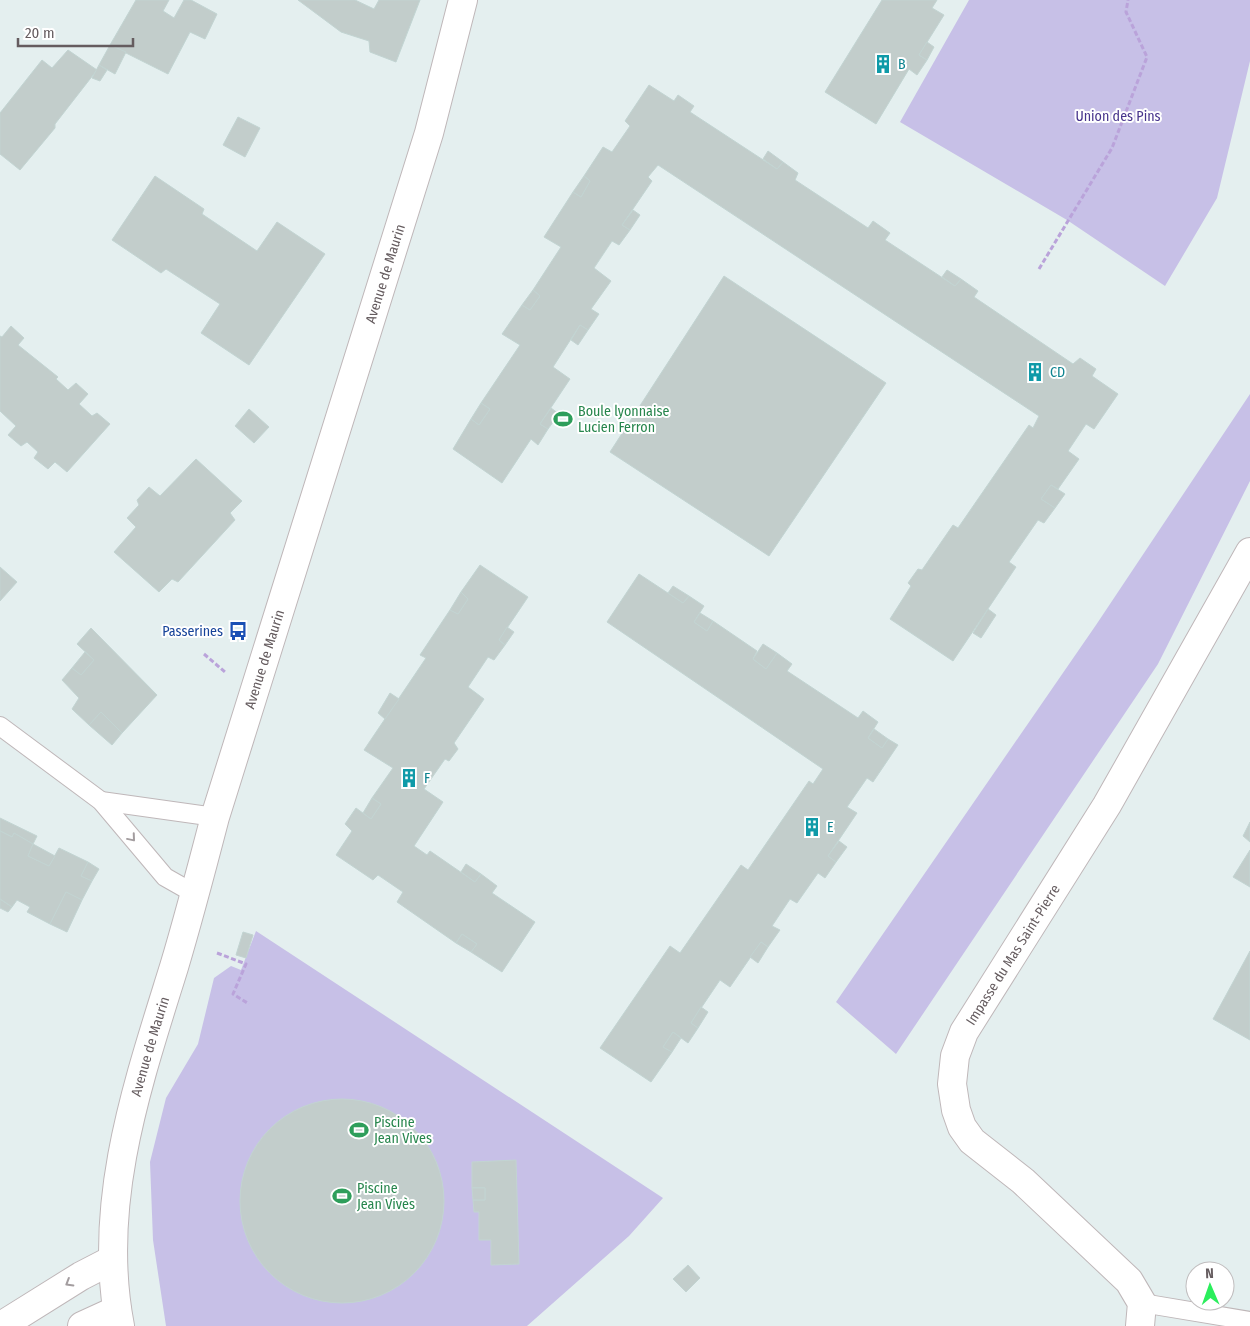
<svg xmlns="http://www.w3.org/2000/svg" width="1250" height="1326" viewBox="0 0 1250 1326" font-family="'Fira Sans Condensed',sans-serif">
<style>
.green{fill:#c7c0e7}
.building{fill:#c2cdcb;stroke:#c2d4d2}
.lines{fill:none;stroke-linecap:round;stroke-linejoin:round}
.service-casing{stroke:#bfb7b9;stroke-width:20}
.minor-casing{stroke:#bfb7b9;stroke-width:30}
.tertiary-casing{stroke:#bfb7b9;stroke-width:30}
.path{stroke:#baa3da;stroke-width:3;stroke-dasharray:5 2.5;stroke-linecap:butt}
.service{stroke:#fff;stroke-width:18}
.minor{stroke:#fff;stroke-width:28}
.tertiary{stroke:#fff;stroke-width:28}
.oneway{stroke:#a39d9f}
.labels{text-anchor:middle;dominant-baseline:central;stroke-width:4;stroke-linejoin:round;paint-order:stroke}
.culture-label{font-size:14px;fill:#0d838f;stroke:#fff;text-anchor:start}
.park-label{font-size:14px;fill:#47348c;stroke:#fff}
.street-label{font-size:14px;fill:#655c5f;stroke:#fff}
.leisure-label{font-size:14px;fill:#27864d;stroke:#fff;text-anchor:start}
.transit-label{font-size:14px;fill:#164399;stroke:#fff;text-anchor:end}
</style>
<rect width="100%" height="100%" fill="#e4efef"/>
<g class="green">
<polygon points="969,0 1250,0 1250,61 1217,198 1165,286 1067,220 900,122"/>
<polygon points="1250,394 1250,481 1158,664 896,1054 836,1002 1096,625"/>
<polygon points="256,931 663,1198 629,1236 527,1326 166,1326 153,1240 150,1162 166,1098 198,1044 214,978 231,966 241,970"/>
</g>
<g class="building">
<polygon points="136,0 169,0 163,11 174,18 184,0 191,0 217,14 205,39 190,32 168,74 110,45"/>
<polygon points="298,0 355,0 374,9 379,0 420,0 396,62 370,52 369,41 341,32"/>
<polygon points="882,0 937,0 932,8 944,15 919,55 927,60 917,75 909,69 876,124 825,92"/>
<polygon points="927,42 934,47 927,60 919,55"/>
<polygon points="110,45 126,52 115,74 99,65"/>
<polygon points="68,50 97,70 55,124 55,128 20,170 0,154 0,113 42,60 52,68"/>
<polygon points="99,65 107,70 100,81 92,78"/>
<polygon points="649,85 674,101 678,95 694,106 690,112 777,169 783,162 798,173 795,180 868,228 873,221 890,233 885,240 955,286 961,279 978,291 974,297 1073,364 1080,358 1096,369 1092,376 1118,394 1094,429 1086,424 1068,451 1079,459 1058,489 1051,485 1041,499 1055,508 1044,523 1038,520 1009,562 1016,567 953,661 890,619 911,586 908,583 918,569 922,570 953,525 958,528 1029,425 1033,428 1039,416 658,165 648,177 652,181 622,225 630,230 619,245 612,241 594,268 611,281 591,309 599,314 588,330 580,325 553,367 570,379 540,424 548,429 538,445 531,439 502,483 453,449 471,419 479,425 490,409 481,403 520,345 502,334 522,305 530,310 540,296 533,290 561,247 544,237 573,192 581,197 590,181 584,176 603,147 612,152 630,126 625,121"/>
<polygon points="238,117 260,128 245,157 223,145"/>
<polygon points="768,151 783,162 777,169 763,159"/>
<polygon points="155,176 204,209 202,214 257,251 277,222 325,254 249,365 201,333 220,304 166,269 161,273 112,240"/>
<polygon points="584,176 590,181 581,197 573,192"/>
<polygon points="633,210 640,215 630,230 622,225"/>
<polygon points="947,270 961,279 955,286 942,277"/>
<polygon points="724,276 886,383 769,556 610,452"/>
<polygon points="533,290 540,296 530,310 522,305"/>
<polygon points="580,325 588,330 578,345 571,340"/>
<polygon points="11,326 24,338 18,345 58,377 56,379 68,390 76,383 88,394 79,404 92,416 97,413 110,424 67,472 55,462 48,469 34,458 38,452 27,442 21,446 8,435 16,426 0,411 0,336 2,337"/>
<polygon points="481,403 490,409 479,425 471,419"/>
<polygon points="551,408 559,414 548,429 540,424"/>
<polygon points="249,409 269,427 254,443 235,426"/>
<polygon points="196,459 242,501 230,513 235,520 178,582 172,579 159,592 114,552 136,527 127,518 139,505 137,500 149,487 160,496"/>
<polygon points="1051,485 1065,494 1055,508 1041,499"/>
<polygon points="480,565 528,597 499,640 505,645 494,660 488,657 468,687 484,699 454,743 458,749 449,761 445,759 424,789 443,802 414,846 427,855 430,851 475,882 481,874 497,886 492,893 535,922 502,972 471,952 477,944 462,934 456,943 397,902 403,892 378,875 373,880 336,855 352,831 345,824 356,808 371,819 381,804 372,798 393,768 364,750 426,658 420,655 450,610 458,614 468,599 461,592"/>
<polygon points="0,567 17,582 0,601"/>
<polygon points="639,574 683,603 689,596 704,606 694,622 707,631 713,621 757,651 753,659 766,669 777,653 792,664 787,671 858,718 863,711 878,722 868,738 882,748 888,739 898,745 873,782 867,778 847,807 857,813 828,856 836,862 825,878 818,873 797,903 790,899 772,926 780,930 768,947 761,942 730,987 720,980 691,1023 698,1028 688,1043 673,1032 663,1047 672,1052 651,1082 600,1048 670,946 680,953 741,865 748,870 809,781 813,784 823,769 607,622"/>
<polygon points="673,586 689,596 683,603 668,593"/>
<polygon points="461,592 468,599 458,614 450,610"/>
<polygon points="988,609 996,615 981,638 973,633"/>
<polygon points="700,613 713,621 707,631 694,622"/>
<polygon points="507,627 514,632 505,645 499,640"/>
<polygon points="91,628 157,695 122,733 101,712 89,725 72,709 79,698 62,680 72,668 81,675 94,660 77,644"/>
<polygon points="763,644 777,653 766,669 753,659"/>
<polygon points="85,652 94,660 81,675 72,668"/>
<polygon points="390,693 399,699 385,719 378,713"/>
<polygon points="101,712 122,733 112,745 89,725"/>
<polygon points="874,729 888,739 882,748 868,738"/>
<polygon points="372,798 381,804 371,819 363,813"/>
<polygon points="0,818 37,836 33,844 14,833 12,837 0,831"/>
<polygon points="1250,822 1250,842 1243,836"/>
<polygon points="0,831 12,837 14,833 33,844 28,856 49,866 59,848 88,862 81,876 92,881 82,900 66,892 50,924 27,912 30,907 17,900 12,907 0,899"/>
<polygon points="839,841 847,847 836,862 828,856"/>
<polygon points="33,844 55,856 49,866 28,856"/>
<polygon points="1250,850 1250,887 1233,877"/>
<polygon points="88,862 99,869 92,881 81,876"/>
<polygon points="466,864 481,874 475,882 461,872"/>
<polygon points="66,892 82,900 67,932 50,924"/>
<polygon points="0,899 12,907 8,912 0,908"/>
<polygon points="243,932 253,935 246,958 236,955"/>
<polygon points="462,934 477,944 471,952 456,943"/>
<polygon points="761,942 768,947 758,963 750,957"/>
<polygon points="1250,951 1250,1040 1213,1019"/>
<polygon points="701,1007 708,1012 698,1028 691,1023"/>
<polygon points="673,1032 681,1038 672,1052 663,1047"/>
<circle cx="342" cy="1201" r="102"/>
<polygon points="516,1160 519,1264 491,1265 491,1240 479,1240 479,1212 474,1212 473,1200 485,1200 485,1188 472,1188 472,1162"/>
<polygon points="472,1188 485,1188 485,1200 473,1200"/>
<polygon points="688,1265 700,1278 686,1292 673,1279"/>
</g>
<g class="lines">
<g class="service-casing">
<g id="service">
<polyline points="0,726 101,801 165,877 195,894"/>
<polyline points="101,801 215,817"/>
<polyline points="1142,1303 1250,1321"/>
</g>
</g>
<g class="minor-casing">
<g id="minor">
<polyline points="1,1326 81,1276 112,1260"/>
<polyline points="82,1326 117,1310"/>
<path id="s1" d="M1140 1326 1142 1303 1129 1281 1023 1181 972 1141 962 1127 956 1110 952 1084 955 1056 964 1032 1107 805 1250 552"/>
</g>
</g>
<g class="tertiary-casing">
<g id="tertiary">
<path id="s2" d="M120 1326C96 1203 138 1083 174 967 189 917 202 867 215 817L429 133 463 0"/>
</g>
</g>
<g class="path">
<polyline points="1039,269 1112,148 1147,57 1126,12 1128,0"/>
<polyline points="204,654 225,672"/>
<polyline points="217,953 246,964 233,994 249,1004"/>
</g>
<use href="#service" class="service"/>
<use href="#minor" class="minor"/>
<use href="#tertiary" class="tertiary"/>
</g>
<defs><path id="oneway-chevron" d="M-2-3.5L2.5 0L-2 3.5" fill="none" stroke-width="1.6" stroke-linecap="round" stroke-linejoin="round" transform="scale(1.25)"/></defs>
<g class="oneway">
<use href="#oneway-chevron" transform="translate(132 838) rotate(50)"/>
<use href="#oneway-chevron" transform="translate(69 1283) rotate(149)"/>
</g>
<defs>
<g id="building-bare" transform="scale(1.5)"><path d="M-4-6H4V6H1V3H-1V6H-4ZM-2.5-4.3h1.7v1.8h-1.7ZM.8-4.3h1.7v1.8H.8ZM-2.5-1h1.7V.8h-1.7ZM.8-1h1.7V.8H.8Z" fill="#0f9aa8" stroke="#fff" stroke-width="2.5" paint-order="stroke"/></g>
<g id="stadium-bare" transform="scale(1.5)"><path d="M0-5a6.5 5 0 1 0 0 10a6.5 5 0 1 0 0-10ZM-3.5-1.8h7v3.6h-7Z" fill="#2e9e5b" stroke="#fff" stroke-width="2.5" paint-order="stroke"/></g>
<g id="bus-bare" transform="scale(1.5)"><path d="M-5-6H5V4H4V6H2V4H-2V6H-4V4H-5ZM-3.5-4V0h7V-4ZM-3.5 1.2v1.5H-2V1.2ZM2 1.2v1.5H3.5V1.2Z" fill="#1a4fb4" stroke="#fff" stroke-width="2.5" paint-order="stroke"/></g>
</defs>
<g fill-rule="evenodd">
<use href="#building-bare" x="883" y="64"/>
<use href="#building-bare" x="1035" y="372"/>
<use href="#stadium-bare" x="563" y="419"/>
<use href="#bus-bare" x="238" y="631"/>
<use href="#building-bare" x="409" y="778"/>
<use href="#building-bare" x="812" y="827"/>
<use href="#stadium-bare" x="359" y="1130"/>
<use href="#stadium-bare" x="342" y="1196"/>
</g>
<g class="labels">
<g class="culture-label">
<text x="898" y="64">B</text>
<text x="1050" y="372">CD</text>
<text x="424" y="778">F</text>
<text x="827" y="827">E</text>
</g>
<g class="park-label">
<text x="1118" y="116">Union des Pins</text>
</g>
<g class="street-label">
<text stroke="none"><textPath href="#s2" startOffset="1092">Avenue de Maurin</textPath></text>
<text stroke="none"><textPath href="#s2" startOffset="688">Avenue de Maurin</textPath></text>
<text stroke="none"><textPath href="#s1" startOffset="466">Impasse du Mas Saint-Pierre</textPath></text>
<text stroke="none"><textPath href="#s2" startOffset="284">Avenue de Maurin</textPath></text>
</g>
<g class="leisure-label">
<text x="578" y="411">Boule lyonnaise<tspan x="578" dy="16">Lucien Ferron</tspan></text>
<text x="374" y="1122">Piscine<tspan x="374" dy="16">Jean Vives</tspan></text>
<text x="357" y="1188">Piscine<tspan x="357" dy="16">Jean Vivès</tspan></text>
</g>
<g class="transit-label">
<text x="223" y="631">Passerines</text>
</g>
</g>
<g transform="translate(1210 1286) rotate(358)"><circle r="24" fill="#ffffff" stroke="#c1bebf"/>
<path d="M0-4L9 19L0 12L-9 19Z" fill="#2bee5c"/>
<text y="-8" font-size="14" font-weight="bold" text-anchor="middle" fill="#655c5f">N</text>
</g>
<path d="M18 38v8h115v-8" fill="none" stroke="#655c5f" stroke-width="2.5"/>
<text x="25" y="38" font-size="15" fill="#655c5f" stroke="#ffffff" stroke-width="4" paint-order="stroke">20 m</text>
</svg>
